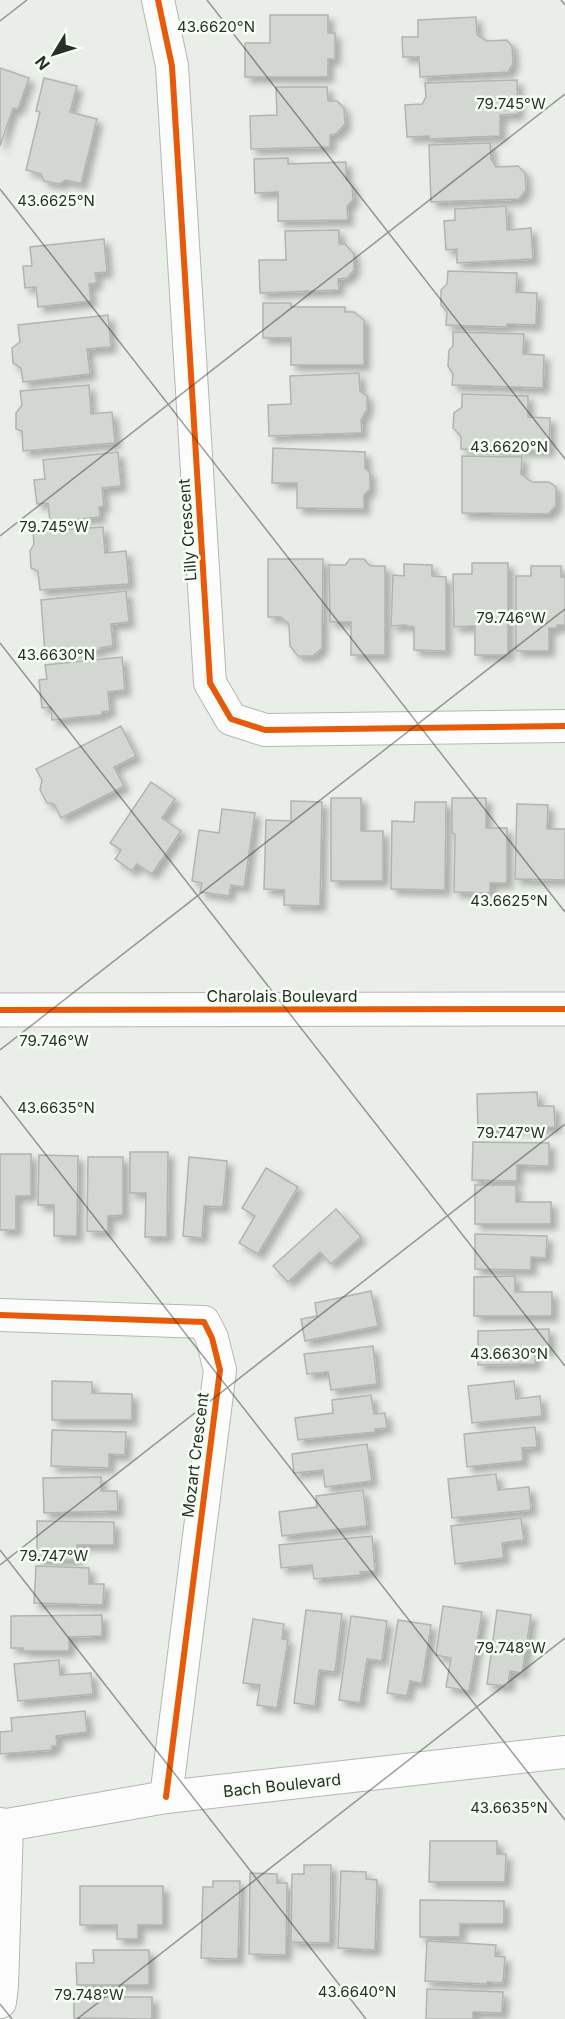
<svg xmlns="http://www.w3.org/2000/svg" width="565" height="2019" viewBox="0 0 565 2019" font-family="Inter,sans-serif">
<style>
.building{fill:#d3d7d2;stroke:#b1b5af;stroke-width:1.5;filter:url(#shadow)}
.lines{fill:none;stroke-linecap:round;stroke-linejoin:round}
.minor-casing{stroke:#b4b8b3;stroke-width:34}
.tertiary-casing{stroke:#b4b8b3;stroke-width:35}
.minor{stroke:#fcfcfc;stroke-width:32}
.tertiary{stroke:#fcfcfc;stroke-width:33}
.cycleway-casing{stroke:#f6fff4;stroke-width:10}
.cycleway{stroke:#e8590c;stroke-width:6}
.ticks{fill:none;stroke:#2b2f2a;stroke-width:1.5;stroke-opacity:0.45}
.labels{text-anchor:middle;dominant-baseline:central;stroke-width:5;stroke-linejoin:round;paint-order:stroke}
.street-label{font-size:16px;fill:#2b2f2a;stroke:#f6fff4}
.ticks-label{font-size:15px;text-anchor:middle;fill:#2b2f2a;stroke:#f6fff4;stroke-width:5;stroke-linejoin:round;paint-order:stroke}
</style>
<defs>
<filter id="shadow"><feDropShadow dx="5.5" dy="5.5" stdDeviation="3" flood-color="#0004"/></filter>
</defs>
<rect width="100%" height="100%" fill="#e9eee8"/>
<g class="building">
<polygon points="270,15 328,15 328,33 335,33 335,59 328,59 328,77 245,77 245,43 270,43"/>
<polygon points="476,17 477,35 487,41 507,40 512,46 513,64 508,72 420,77 419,57 403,57 402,37 418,37 418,20"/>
<polygon points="0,68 29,78 18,109 13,108 0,146"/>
<polygon points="44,78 77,86 70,112 97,119 81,184 66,180 59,184 44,181 41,174 26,170 40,112 36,111"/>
<polygon points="517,80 518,114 500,115 500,136 429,139 429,136 407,137 405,105 422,104 426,97 425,83"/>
<polygon points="276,87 327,87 328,101 337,101 344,108 345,124 336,134 330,135 330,147 251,149 250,116 277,115"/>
<polygon points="490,143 491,159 496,167 518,166 525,173 526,190 519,199 431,202 429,145"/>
<polygon points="288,158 288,164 346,162 346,179 352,185 353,200 347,206 348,220 278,221 278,192 255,193 254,159"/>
<polygon points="506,206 507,230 531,228 533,259 457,263 457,249 446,250 444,221 455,220 455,209"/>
<polygon points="339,230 339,244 345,244 354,254 354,270 347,278 338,279 339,290 260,293 259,260 286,260 285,231"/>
<polygon points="104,239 107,272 95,273 97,283 89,284 91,301 38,307 36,287 25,288 23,266 32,266 30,247"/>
<polygon points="448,271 517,273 516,292 537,293 536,325 507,324 507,327 446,325 447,312 441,305 441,290 447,284"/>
<polygon points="263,303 291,303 291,307 345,307 345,312 354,312 364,320 364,365 291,365 291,338 263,338"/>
<polygon points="108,315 111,347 87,349 90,374 23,382 21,368 13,363 12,348 20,342 18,325"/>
<polygon points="453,332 524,334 523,354 544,355 543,388 452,385 453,374 448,366 449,350 453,346"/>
<polygon points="359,373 360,391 367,396 367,409 361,420 362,433 269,436 268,405 291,404 290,376"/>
<polygon points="89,385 91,414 112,412 115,443 23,451 22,431 16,429 16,413 22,405 20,391"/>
<polygon points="462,394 528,396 528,417 550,418 549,451 461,449 461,436 453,428 454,413 462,407"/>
<polygon points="273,448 365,452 365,468 370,473 370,489 364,495 364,509 297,508 297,483 272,483"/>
<polygon points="118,452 121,486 102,488 104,506 99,507 100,517 50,522 48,503 37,504 34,480 45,479 43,460"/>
<polygon points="462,456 522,457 521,474 532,482 549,482 556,487 556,506 548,514 462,513"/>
<polygon points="103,527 105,553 126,551 129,584 40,590 38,571 31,568 30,551 34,544 33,532"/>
<polygon points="268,559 323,559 322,648 313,656 298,656 290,646 289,624 281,617 268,617"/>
<polygon points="350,559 364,559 370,566 385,566 385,655 351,655 351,622 330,622 329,565 345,565"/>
<polygon points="472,563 508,563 508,655 475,655 475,626 454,627 453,574 472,574"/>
<polygon points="404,564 432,565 432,576 446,577 446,651 414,650 414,627 406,626 406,625 391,626 393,575 404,576"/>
<polygon points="531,566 561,566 561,577 565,577 565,627 564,625 557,625 557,628 549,628 549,651 516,651 516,576 531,576"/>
<polygon points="126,591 129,622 111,624 113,646 100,648 100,650 45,654 41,600"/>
<polygon points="122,657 125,690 108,692 110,711 102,712 102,715 52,720 51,707 42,708 39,680 47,679 45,665"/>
<polygon points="121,726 136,756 114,767 124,786 61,818 54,804 47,803 40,790 42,780 36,769"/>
<polygon points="151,782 175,799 162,818 181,831 152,874 137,864 132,871 115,859 121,850 110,843"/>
<polygon points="331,798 361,798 361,831 383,831 383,881 331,881"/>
<polygon points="452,798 486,798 486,828 507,828 507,883 490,883 490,893 454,892 455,834 452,833"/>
<polygon points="291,801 322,802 320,906 284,905 284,890 264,889 266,820 291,821"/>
<polygon points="415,802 446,802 445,890 391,889 392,821 414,822"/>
<polygon points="517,804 548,805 547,829 565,829 565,880 515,879"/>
<polygon points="222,809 255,813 244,887 231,885 229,896 200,892 202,883 192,881 199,830 219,833"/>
<polygon points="537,1092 538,1106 554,1106 555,1127 478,1129 477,1094"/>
<polygon points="473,1142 549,1143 549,1166 517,1165 517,1181 472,1180"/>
<polygon points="130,1152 168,1152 167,1237 145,1237 146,1193 130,1193"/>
<polygon points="0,1154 31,1154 31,1196 16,1196 16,1230 0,1230"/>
<polygon points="39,1155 78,1156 77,1236 54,1236 54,1205 38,1205"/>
<polygon points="88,1157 123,1157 123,1215 108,1216 108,1232 87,1231"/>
<polygon points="189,1157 227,1161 223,1207 204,1206 202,1238 183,1236"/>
<polygon points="266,1168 298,1187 258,1254 239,1243 255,1216 242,1208"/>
<polygon points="475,1185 516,1185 516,1202 551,1202 551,1224 475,1224"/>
<polygon points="336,1209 361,1237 331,1264 320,1252 288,1282 273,1266"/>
<polygon points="475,1234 547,1236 546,1258 531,1257 531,1270 475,1269"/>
<polygon points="515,1276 515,1292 552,1292 552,1316 474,1316 474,1277"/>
<polygon points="371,1291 378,1326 305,1341 301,1319 317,1316 315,1303"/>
<polygon points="549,1329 549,1350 535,1351 535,1364 478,1365 478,1331"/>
<polygon points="373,1346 377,1384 331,1390 328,1372 307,1374 304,1354"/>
<polygon points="52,1381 92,1382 92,1393 132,1394 132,1420 52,1420"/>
<polygon points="514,1381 516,1399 540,1396 542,1416 472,1423 468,1386"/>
<polygon points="371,1395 374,1414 385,1413 387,1428 375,1429 375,1432 298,1440 295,1418 333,1413 332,1400"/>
<polygon points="535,1427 537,1447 522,1448 523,1461 467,1467 464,1434"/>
<polygon points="52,1430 126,1432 125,1455 109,1454 109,1468 51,1466"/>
<polygon points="367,1444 372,1481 325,1487 323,1470 294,1473 292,1454"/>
<polygon points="496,1474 498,1490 529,1487 531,1510 452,1518 448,1479"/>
<polygon points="101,1477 101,1491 117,1491 118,1511 44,1513 43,1478"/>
<polygon points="363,1490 367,1526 282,1536 279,1512 317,1507 316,1496"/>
<polygon points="521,1518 524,1540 502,1543 504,1558 455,1564 451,1526"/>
<polygon points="37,1521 114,1522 114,1545 77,1545 77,1560 37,1560"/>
<polygon points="372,1536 375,1571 360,1572 361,1575 314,1579 312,1565 281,1568 279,1545"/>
<polygon points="36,1566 89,1568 89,1584 104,1584 103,1605 34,1603"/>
<polygon points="443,1606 482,1612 469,1691 446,1687 451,1658 436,1655"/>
<polygon points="306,1610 342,1614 335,1672 319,1670 315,1706 294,1703"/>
<polygon points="497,1610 531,1615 522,1673 510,1671 508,1686 487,1684"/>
<polygon points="102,1615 102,1636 69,1637 69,1651 24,1651 23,1648 11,1648 11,1616"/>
<polygon points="351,1616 387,1621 382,1661 367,1659 360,1703 339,1700"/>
<polygon points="253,1619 284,1624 282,1639 288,1640 277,1708 257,1705 260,1685 243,1683"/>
<polygon points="398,1620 431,1625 422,1683 410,1681 407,1696 387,1693"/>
<polygon points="59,1660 60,1675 91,1673 93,1694 18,1701 14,1664"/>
<polygon points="85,1711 87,1732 56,1736 57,1746 52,1746 52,1750 0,1754 0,1732 12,1731 11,1718"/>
<polygon points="430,1841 497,1841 497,1854 506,1854 505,1882 429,1882"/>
<polygon points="304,1865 331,1865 330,1943 291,1942 292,1874 304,1874"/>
<polygon points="341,1871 366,1872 366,1879 377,1880 375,1950 338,1948"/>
<polygon points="250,1873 277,1874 277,1883 287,1883 286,1955 249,1954"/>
<polygon points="213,1881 240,1881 238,1959 201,1958 203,1887 213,1887"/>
<polygon points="80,1886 163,1886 163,1925 138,1925 138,1939 117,1939 117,1925 80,1925"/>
<polygon points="420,1900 504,1901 504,1924 460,1924 460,1937 420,1937"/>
<polygon points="427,1941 496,1945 495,1956 505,1957 503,1983 487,1982 487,1984 425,1981"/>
<polygon points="93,1950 149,1950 149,1985 77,1985 76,1963 94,1963"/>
<polygon points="427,1989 503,1992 502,2013 473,2012 473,2019 426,2019"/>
<polygon points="74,1997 152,1997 152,2019 74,2018"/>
</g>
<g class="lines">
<g class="minor-casing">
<g id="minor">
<polyline points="158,0 172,66 210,683 231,719 265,730 565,726"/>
<polyline points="0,1315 204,1322 212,1338 220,1370 166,1797"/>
<polyline points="0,1824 7,1825 166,1797 565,1752"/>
<polyline points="0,2002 2,1986 7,1825"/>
</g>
</g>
<g class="tertiary-casing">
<polyline id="tertiary" points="0,1010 565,1009"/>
</g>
<use href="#minor" class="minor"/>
<use href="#tertiary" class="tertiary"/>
<g class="cycleway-casing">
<g id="cycleway">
<polyline points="158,0 172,66 210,683 231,719 265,730 565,726"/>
<polyline points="0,1010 565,1009"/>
<polyline points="0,1315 204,1322 212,1338 220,1370 166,1797"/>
</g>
</g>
<use href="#cycleway" class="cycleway"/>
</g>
<path class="ticks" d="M207 0 565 459M561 0 565 5M0 21 27 0M0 189 565 912M0 536 565 94M0 643 565 1366M0 1050 565 609M0 1096 565 1820M0 1550 366 2019M0 1565 565 1124M0 2004 12 2019M77 2019 565 1638"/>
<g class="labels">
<g class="street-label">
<text transform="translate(187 530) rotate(-94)">Lilly Crescent</text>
<text x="282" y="996">Charolais Boulevard</text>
<text transform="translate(195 1455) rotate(-83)">Mozart Crescent</text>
<text transform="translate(282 1785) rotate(-6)">Bach Boulevard</text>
</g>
</g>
<g class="ticks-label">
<text x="216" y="32">43.6620°N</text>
<text x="511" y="109">79.745°W</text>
<text x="56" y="206">43.6625°N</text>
<text x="509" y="452">43.6620°N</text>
<text x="54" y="532">79.745°W</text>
<text x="511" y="623">79.746°W</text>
<text x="56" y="660">43.6630°N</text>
<text x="509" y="906">43.6625°N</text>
<text x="54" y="1046">79.746°W</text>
<text x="56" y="1113">43.6635°N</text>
<text x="511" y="1138">79.747°W</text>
<text x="509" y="1359">43.6630°N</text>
<text x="54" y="1561">79.747°W</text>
<text x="511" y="1653">79.748°W</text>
<text x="509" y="1813">43.6635°N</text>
<text x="357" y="1997">43.6640°N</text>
<text x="89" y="2000">79.748°W</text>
</g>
<g transform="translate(54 54) rotate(232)" stroke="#f6fff4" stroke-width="4.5" paint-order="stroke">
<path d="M0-4.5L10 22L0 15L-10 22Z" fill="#2b2f2a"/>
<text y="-9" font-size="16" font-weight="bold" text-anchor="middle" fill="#2b2f2a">N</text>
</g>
</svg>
